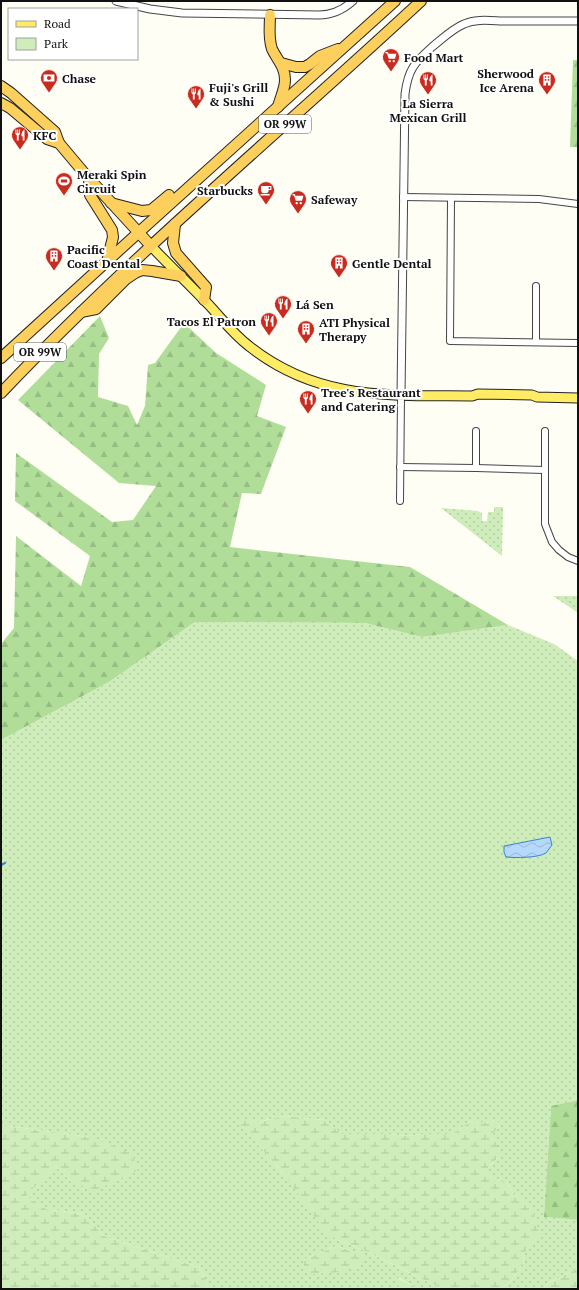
<svg xmlns="http://www.w3.org/2000/svg" width="579" height="1290" viewBox="0 0 579 1290" font-family="'PT Serif',serif">
<style>
.green{fill:url(#green-dots);fill-rule:evenodd}
.forest{fill:url(#forest-firs)}
.wetland{fill:url(#wetland-marsh)}
.water{fill:url(#water-waves);stroke:#3884d5}
.lines{fill:none;stroke-linecap:round;stroke-linejoin:round}
.stream{stroke:#3884d5;stroke-width:2}
.minor-casing{stroke:#444;stroke-width:8}
.tertiary-casing{stroke:#444;stroke-width:9}
.primary-casing{stroke:#222;stroke-width:11}
.trunk-casing{stroke:#222;stroke-width:12}
.minor{stroke:#fff;stroke-width:6}
.tertiary{stroke:#fff;stroke-width:7}
.primary{stroke:#ffec64;stroke-width:9}
.trunk{stroke:#fdd05d;stroke-width:10}
.labels{text-anchor:middle;dominant-baseline:central;stroke-width:4;stroke-linejoin:round;paint-order:stroke}
.shield{fill:#fff;stroke:#585858;stroke-width:1}
.shield-label{font-size:11px;font-weight:bold;fill:#111}
.poi-label{font-size:12px;font-weight:bold;fill:#111;stroke:#fff;text-anchor:start}
</style>
<defs>
<pattern id="green-dots" width="8" height="8" patternUnits="userSpaceOnUse"><rect width="8" height="8" fill="#ceedba"/><path d="M2 2h.1M6 6h.1" fill="none" stroke="#b0ca9f" stroke-width="1.8" stroke-linecap="round"/></pattern>
<pattern id="forest-firs" width="22" height="20" patternUnits="userSpaceOnUse"><rect width="22" height="20" fill="#b0de99"/><path d="M5 1l3.5 6h-7zM16 11l3.5 6h-7z" fill="#96bd83"/></pattern>
<pattern id="wetland-marsh" width="20" height="14" patternUnits="userSpaceOnUse"><rect width="20" height="14" fill="#ceedba"/><path d="M1 5h8M5 5V1M11 12h8M15 12V8" fill="none" stroke="#b0ca9f"/></pattern>
<pattern id="water-waves" width="16" height="10" patternUnits="userSpaceOnUse"><rect width="16" height="10" fill="#b6d8fa"/><path d="M0 5q4-4 8 0t8 0" fill="none" stroke="#9bb8d5"/></pattern>
</defs>
<rect width="100%" height="100%" fill="#fffef4"/>
<g class="green">
<polygon points="494,507 503,507 502,556 441,508 478,511 482,513 482,521 487,521 488,512 494,512"/>
<polygon points="553,596 578,596 578,613"/>
<path d="M195 622 365 623 422 637 508 625 554 644 578 661V1100L551 1106 544 1217 578 1220V1268L547 1284 544 1289H500L511 1281 523 1264 524 1253 539 1235 518 1197 513 1194C507 1174 498 1184 487 1174V1169L498 1158C498 1150 498 1145 492 1139V1135L500 1125 495 1121 480 1123 471 1121 452 1134H422L408 1136 390 1134H342L324 1120 283 1116 258 1122 248 1119 236 1120 282 1172 338 1240 368 1252 442 1289H420L398 1278 399 1289H209L201 1268 104 1236 84 1214 46 1209 25 1195 55 1166 72 1182 89 1137 1 1125V740L109 682ZM336 1246 349 1250 303 1262 305 1259Z"/>
</g>
<g class="forest">
<polygon points="573,60 578,60 578,147 570,147"/>
<polygon points="100,316 109,338 99,354 98,397 128,406 137,425 145,406 148,365 155,363 184,323 216,353 266,385 257,416 286,427 261,494 242,493 230,547 410,567 508,625 422,637 365,623 195,622 109,682 1,740 1,644 14,628 16,536 81,586 90,556 15,501 16,453 112,522 133,520 156,486 119,483 18,400"/>
<polygon points="578,1100 578,1220 544,1217 551,1106"/>
</g>
<g class="wetland">
<path d="M283 1116 324 1120 342 1134H390L408 1136 422 1134H452L471 1121 480 1123 495 1121H498L500 1125 492 1135V1139L496 1142 500 1155C497 1160 491 1164 487 1169L488 1174C498 1184 507 1174 513 1194 532 1205 536 1214 539 1235L524 1253 523 1264 511 1281 500 1289H442L368 1252 338 1240 327 1234 282 1172 235 1119H248L259 1122Z"/>
<polygon points="1,1125 89,1137 131,1152 138,1170 95,1191 72,1182 55,1166 26,1195 46,1209 84,1214 104,1236 201,1268 209,1289 1,1289"/>
<path d="M336 1246 361 1254 370 1259C353 1271 331 1274 311 1274L305 1269 303 1262 305 1259Z"/>
<polygon points="578,1268 578,1289 544,1289 547,1284"/>
<polygon points="397,1278 420,1289 399,1289"/>
</g>
<path class="water" d="M550 837 552 845C550 847 548 851 546 853 538 858 515 858 506 857L504 852V846Z"/>
<g class="lines">
<polyline class="stream" points="1,865 5,863"/>
<g class="minor-casing">
<g id="minor">
<polyline points="403,197 539,199 578,204"/>
<polyline points="451,199 450,341 578,343"/>
<polyline points="536,342 536,286"/>
<polyline points="476,431 476,468"/>
<polyline points="545,431 545,524 552,542 559,550 568,557 578,561"/>
<polyline points="400,467 476,468 544,470"/>
<polyline points="400,501 401,395"/>
</g>
</g>
<g class="tertiary-casing">
<g id="tertiary">
<path d="M116 1 150 9 182 13 319 15C332 15 343 10 353 1"/>
<path d="M401 395 405 94C408 70 414 63 432 47 442 39 452 29 464 24 477 18 493 21 507 21 531 21 554 21 578 21"/>
</g>
</g>
<g class="primary-casing">
<path id="primary" d="M151 246C170 266 190 285 209 305 222 319 233 334 249 346 318 401 390 395 472 396L478 394 532 395 537 397 578 398"/>
</g>
<g class="trunk-casing">
<g id="trunk">
<path d="M270 15C270 26 268 38 272 49 277 60 285 66 285 80 285 89 280 98 278 107"/>
<polyline points="281,63 296,67 305,67 310,64 320,56 338,49"/>
<polyline points="1,86 11,93 55,132 59,143 85,174 151,246"/>
<polyline points="1,103 10,108 47,139 59,143"/>
<polyline points="89,179 90,195 112,230 113,237 107,262"/>
<polyline points="111,203 142,211 151,210 169,195"/>
<polyline points="175,224 173,243 176,253 206,287 204,300"/>
<polyline points="81,312 96,309 126,279 135,273 142,270 152,271 181,276"/>
<polyline points="1,358 138,233 395,1"/>
<path d="M1 393C133 254 281 131 421 1"/>
</g>
</g>
<use href="#minor" class="minor"/>
<use href="#tertiary" class="tertiary"/>
<use href="#primary" class="primary"/>
<use href="#trunk" class="trunk"/>
</g>
<defs>
<g id="supermarket-pin" transform="scale(0.9)"><path d="M0 17L-7.5 6A9.5 9.5 0 1 1 7.5 6Z" fill="#ca2b1f" stroke="#fff"/><path d="M-6-5.5h2.5l.6 2H6L4.5 2H-2.5L-4.4-4H-6ZM-1.5 3.2a1.3 1.3 0 1 0 .1 0ZM3 3.2a1.3 1.3 0 1 0 .1 0Z" fill="#fff"/></g>
<g id="bank-pin" transform="scale(0.9)"><path d="M0 17L-7.5 6A9.5 9.5 0 1 1 7.5 6Z" fill="#ca2b1f" stroke="#fff"/><path d="M-6-4H6V4H-6ZM0-2.3a2.3 2.3 0 1 0 0 4.6a2.3 2.3 0 1 0 0-4.6Z" fill="#fff"/></g>
<g id="restaurant-pin" transform="scale(0.9)"><path d="M0 17L-7.5 6A9.5 9.5 0 1 1 7.5 6Z" fill="#ca2b1f" stroke="#fff"/><path d="M-5-6h1v4h1v-4h1v4h1v-4h1v5L-1.5 .5V6h-2V.5L-5-1ZM5-6V6H3V1.5H1.5Q1.5-4 5-6Z" fill="#fff"/></g>
<g id="building-pin" transform="scale(0.9)"><path d="M0 17L-7.5 6A9.5 9.5 0 1 1 7.5 6Z" fill="#ca2b1f" stroke="#fff"/><path d="M-4-6H4V6H1V3H-1V6H-4ZM-2.5-4.3h1.7v1.8h-1.7ZM.8-4.3h1.7v1.8H.8ZM-2.5-1h1.7V.8h-1.7ZM.8-1h1.7V.8H.8Z" fill="#fff"/></g>
<g id="stadium-pin" transform="scale(0.9)"><path d="M0 17L-7.5 6A9.5 9.5 0 1 1 7.5 6Z" fill="#ca2b1f" stroke="#fff"/><path d="M0-5a6.5 5 0 1 0 0 10a6.5 5 0 1 0 0-10ZM-3.5-1.8h7v3.6h-7Z" fill="#fff"/></g>
<g id="cafe-pin" transform="scale(0.9)"><path d="M0 17L-7.5 6A9.5 9.5 0 1 1 7.5 6Z" fill="#ca2b1f" stroke="#fff"/><path d="M-5.5-4.5H6V0H3Q3 3.5 0 3.5H-2.5Q-5.5 3.5-5.5 0ZM3-3.2v2h1.7v-2ZM-6 4.5H4V6H-6Z" fill="#fff"/></g>
</defs>
<g fill-rule="evenodd">
<use href="#supermarket-pin" x="391" y="57"/>
<use href="#bank-pin" x="49" y="78"/>
<use href="#restaurant-pin" x="428" y="80"/>
<use href="#building-pin" x="547" y="80"/>
<use href="#restaurant-pin" x="196" y="94"/>
<use href="#restaurant-pin" x="20" y="135"/>
<use href="#stadium-pin" x="64" y="181"/>
<use href="#cafe-pin" x="266" y="190"/>
<use href="#supermarket-pin" x="298" y="199"/>
<use href="#building-pin" x="54" y="256"/>
<use href="#building-pin" x="339" y="263"/>
<use href="#restaurant-pin" x="283" y="304"/>
<use href="#restaurant-pin" x="269" y="321"/>
<use href="#building-pin" x="306" y="329"/>
<use href="#restaurant-pin" x="308" y="399"/>
</g>
<g class="labels">
<g class="shield">
<rect x="259" y="115" width="52" height="18" rx="3"/>
<rect x="14" y="343" width="52" height="18" rx="3"/>
</g>
<g class="shield-label">
<text x="285" y="124">OR 99W</text>
<text x="40" y="352">OR 99W</text>
</g>
<g class="poi-label">
<text x="404" y="57">Food Mart</text>
<text x="534" y="73" text-anchor="end">Sherwood<tspan x="534" dy="14">Ice Arena</tspan></text>
<text x="62" y="78">Chase</text>
<text x="209" y="87">Fuji's Grill<tspan x="209" dy="14">&amp; Sushi</tspan></text>
<text x="428" y="103" text-anchor="middle">La Sierra<tspan x="428" dy="14">Mexican Grill</tspan></text>
<text x="33" y="135">KFC</text>
<text x="77" y="174">Meraki Spin<tspan x="77" dy="14">Circuit</tspan></text>
<text x="253" y="190" text-anchor="end">Starbucks</text>
<text x="311" y="199">Safeway</text>
<text x="67" y="249">Pacific<tspan x="67" dy="14">Coast Dental</tspan></text>
<text x="352" y="263">Gentle Dental</text>
<text x="296" y="304">Lá Sen</text>
<text x="256" y="321" text-anchor="end">Tacos El Patron</text>
<text x="319" y="322">ATI Physical<tspan x="319" dy="14">Therapy</tspan></text>
<text x="321" y="392">Tree's Restaurant<tspan x="321" dy="14">and Catering</tspan></text>
</g>
</g>
<rect width="579" height="1290" fill="none" stroke="#111111" stroke-width="4"/>
<rect x="8" y="8" width="130" height="52" fill="#ffffff" stroke="#a0a0a0"/>
<rect x="16" y="21" width="20" height="6" fill="#ffec64" stroke="#a0a0a0"/>
<text x="44" y="28" font-size="12" fill="#111111">Road</text>
<rect x="16" y="38" width="20" height="12" fill="#ceedba" stroke="#a0a0a0"/>
<text x="44" y="48" font-size="12" fill="#111111">Park</text>
</svg>
